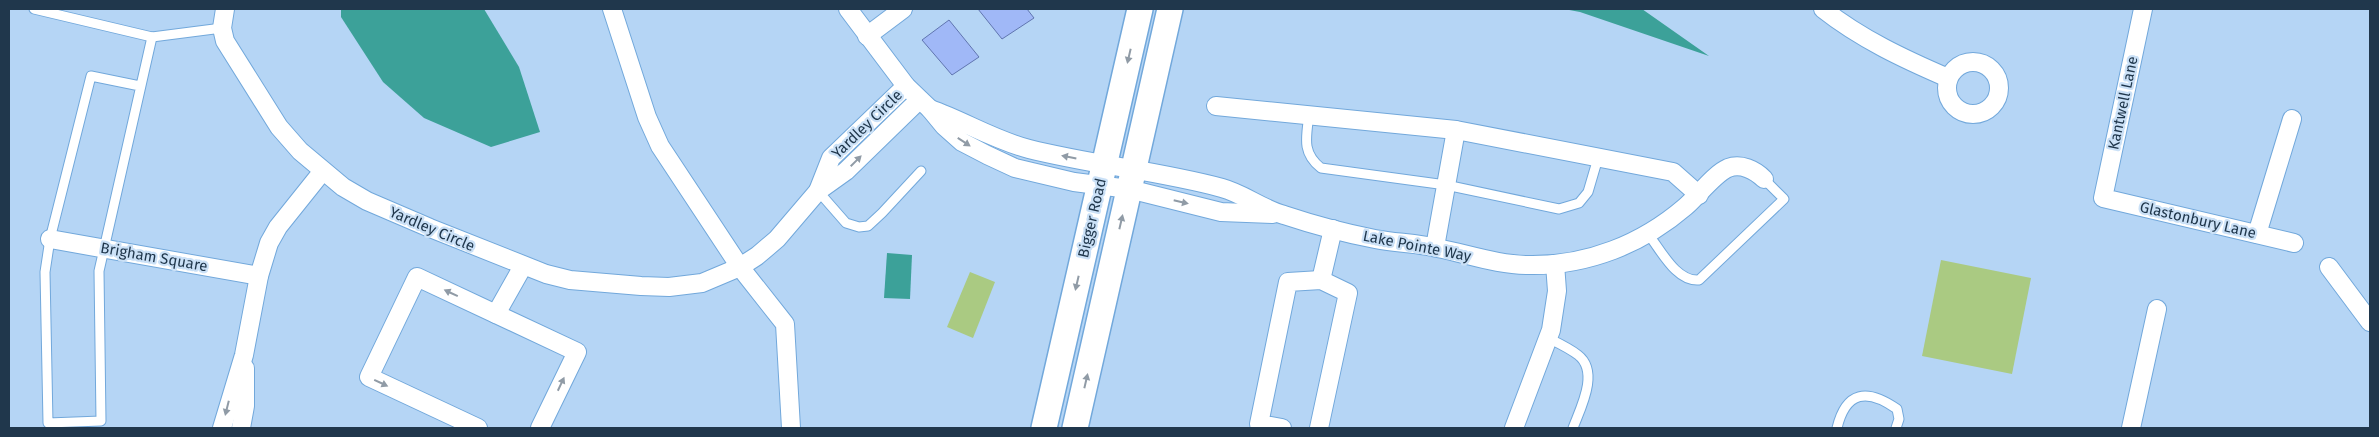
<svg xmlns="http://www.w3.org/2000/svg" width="2379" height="437" viewBox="0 0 2379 437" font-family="'Fira Sans',sans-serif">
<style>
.green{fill:#aaca82}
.water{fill:#3ca199}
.building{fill:#a0b8f7;stroke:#6075b0}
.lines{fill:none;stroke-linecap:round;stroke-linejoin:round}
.lane-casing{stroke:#72a8db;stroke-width:11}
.street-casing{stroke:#72a8db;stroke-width:20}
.secondary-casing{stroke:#72a8db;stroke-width:28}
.lane{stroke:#fff;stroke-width:9}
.street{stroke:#fff;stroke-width:18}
.secondary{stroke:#fff;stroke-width:25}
.oneway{fill:#909ba6}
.labels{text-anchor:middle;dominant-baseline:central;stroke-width:4.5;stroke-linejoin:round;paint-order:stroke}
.street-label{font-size:15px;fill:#20374c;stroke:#cbe1f7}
</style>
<rect width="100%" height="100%" fill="#b5d5f5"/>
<g class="green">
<polygon points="1941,260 2031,278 2012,374 1922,356"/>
<polygon points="970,272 995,282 973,338 947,327"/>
</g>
<g class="water">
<polygon points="341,9 484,9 519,67 540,132 491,147 424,118 383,82 341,17"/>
<polygon points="1564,9 1642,9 1709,56 1580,12"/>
<polygon points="887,253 912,255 910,299 884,298"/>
</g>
<g class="building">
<polygon points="978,9 1027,9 1034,18 1002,39"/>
<polygon points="949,20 979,57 952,75 922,40"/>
</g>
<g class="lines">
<g class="lane-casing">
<g id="lane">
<polyline points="34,9 152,37 222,28"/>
<polyline points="140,86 91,76 50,239 45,272 48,423 101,421 99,271 152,37"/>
<path d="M1309 115C1306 138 1302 153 1321 168L1446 185 1559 209 1579 203 1588 192 1598 158"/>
<polyline points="818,191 846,223 859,227 868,226 882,213 921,171"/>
<path d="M1648 234C1661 250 1676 282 1699 280L1784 199 1764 179"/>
<path d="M1548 338C1558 343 1569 348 1578 355 1600 372 1580 409 1573 428"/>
<path d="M1837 428C1846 391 1867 388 1897 409L1899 419 1896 428"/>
</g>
</g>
<g class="street-casing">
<g id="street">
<polyline points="225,9 222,28 225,41 279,127 300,151 343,187 367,201 430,228 546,274 570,280 641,286 669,287 702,283 740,267 757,256 777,239 818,191 846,171 919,100"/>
<polyline points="612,9 647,117 660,146 740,267 785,324 791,428"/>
<polyline points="848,9 906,86 930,109 944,126 962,142 987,155 1015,168 1074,182 1129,189 1221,212 1273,214"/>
<path d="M1823 9C1861 39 1904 59 1948 78"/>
<polyline points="2143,9 2103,198 2294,243"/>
<polyline points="867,36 903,9"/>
<circle cx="1973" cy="88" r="26"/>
<polyline points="1216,106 1456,130 1673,172 1699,195"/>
<path d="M930 109C964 121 994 140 1029 149 1093 165 1159 171 1222 188 1244 194 1262 209 1284 215 1314 225 1344 233 1375 239 1395 243 1417 243 1437 248 1468 254 1498 265 1529 265 1587 266 1642 244 1685 207 1698 196 1714 174 1728 168 1741 163 1755 170 1764 179"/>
<polyline points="818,191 831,158 906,86"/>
<polyline points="2257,234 2292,119"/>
<polyline points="50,239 259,276"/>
<polyline points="1435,247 1456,130"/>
<polyline points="2329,267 2370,322"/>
<polyline points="1321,280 1333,229"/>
<polyline points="496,314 523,266"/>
<polyline points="222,428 244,355 259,276 269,243 278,227 322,172"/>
<polyline points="241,428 245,406 245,368"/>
<polyline points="478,428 369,377 417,277 577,352 540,428"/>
<polyline points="1282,428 1259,424 1288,282 1321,280 1348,293 1319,428"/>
<polyline points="1514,428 1551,330 1557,291 1555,264"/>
<polyline points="2131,428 2157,309"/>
</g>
</g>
<g class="secondary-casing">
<g id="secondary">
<polyline points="1044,428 1140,9"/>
<polyline points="1075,428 1170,9"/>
</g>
</g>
<use href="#lane" class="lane"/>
<use href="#street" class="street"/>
<use href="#secondary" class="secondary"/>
</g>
<defs><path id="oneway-solid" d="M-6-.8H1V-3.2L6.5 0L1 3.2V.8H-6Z" transform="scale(1.25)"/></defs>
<g class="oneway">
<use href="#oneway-solid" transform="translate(1129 56) rotate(103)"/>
<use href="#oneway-solid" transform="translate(964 142) rotate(33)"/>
<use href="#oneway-solid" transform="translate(1069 157) rotate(-169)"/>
<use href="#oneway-solid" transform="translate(856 161) rotate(-45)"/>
<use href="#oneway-solid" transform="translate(1181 202) rotate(13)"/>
<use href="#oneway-solid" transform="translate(1121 222) rotate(-77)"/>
<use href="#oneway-solid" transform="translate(1077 283) rotate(103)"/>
<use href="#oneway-solid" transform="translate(451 293) rotate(-155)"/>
<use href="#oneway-solid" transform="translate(1086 381) rotate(-77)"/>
<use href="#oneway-solid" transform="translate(381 383) rotate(25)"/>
<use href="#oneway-solid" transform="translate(561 384) rotate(-65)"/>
<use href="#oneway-solid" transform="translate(227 408) rotate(104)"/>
</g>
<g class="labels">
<g class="street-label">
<text transform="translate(2123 103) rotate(-78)">Kantwell Lane</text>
<text transform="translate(867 124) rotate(-44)">Yardley Circle</text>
<text transform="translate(1092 218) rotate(-77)">Bigger Road</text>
<text transform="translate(2198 220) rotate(13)">Glastonbury Lane</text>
<text transform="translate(432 229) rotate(23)">Yardley Circle</text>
<text transform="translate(1417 246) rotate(11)">Lake Pointe Way</text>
<text transform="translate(154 257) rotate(10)">Brigham Square</text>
</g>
</g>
<rect width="2379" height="437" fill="none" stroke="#20374c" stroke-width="20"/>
</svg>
